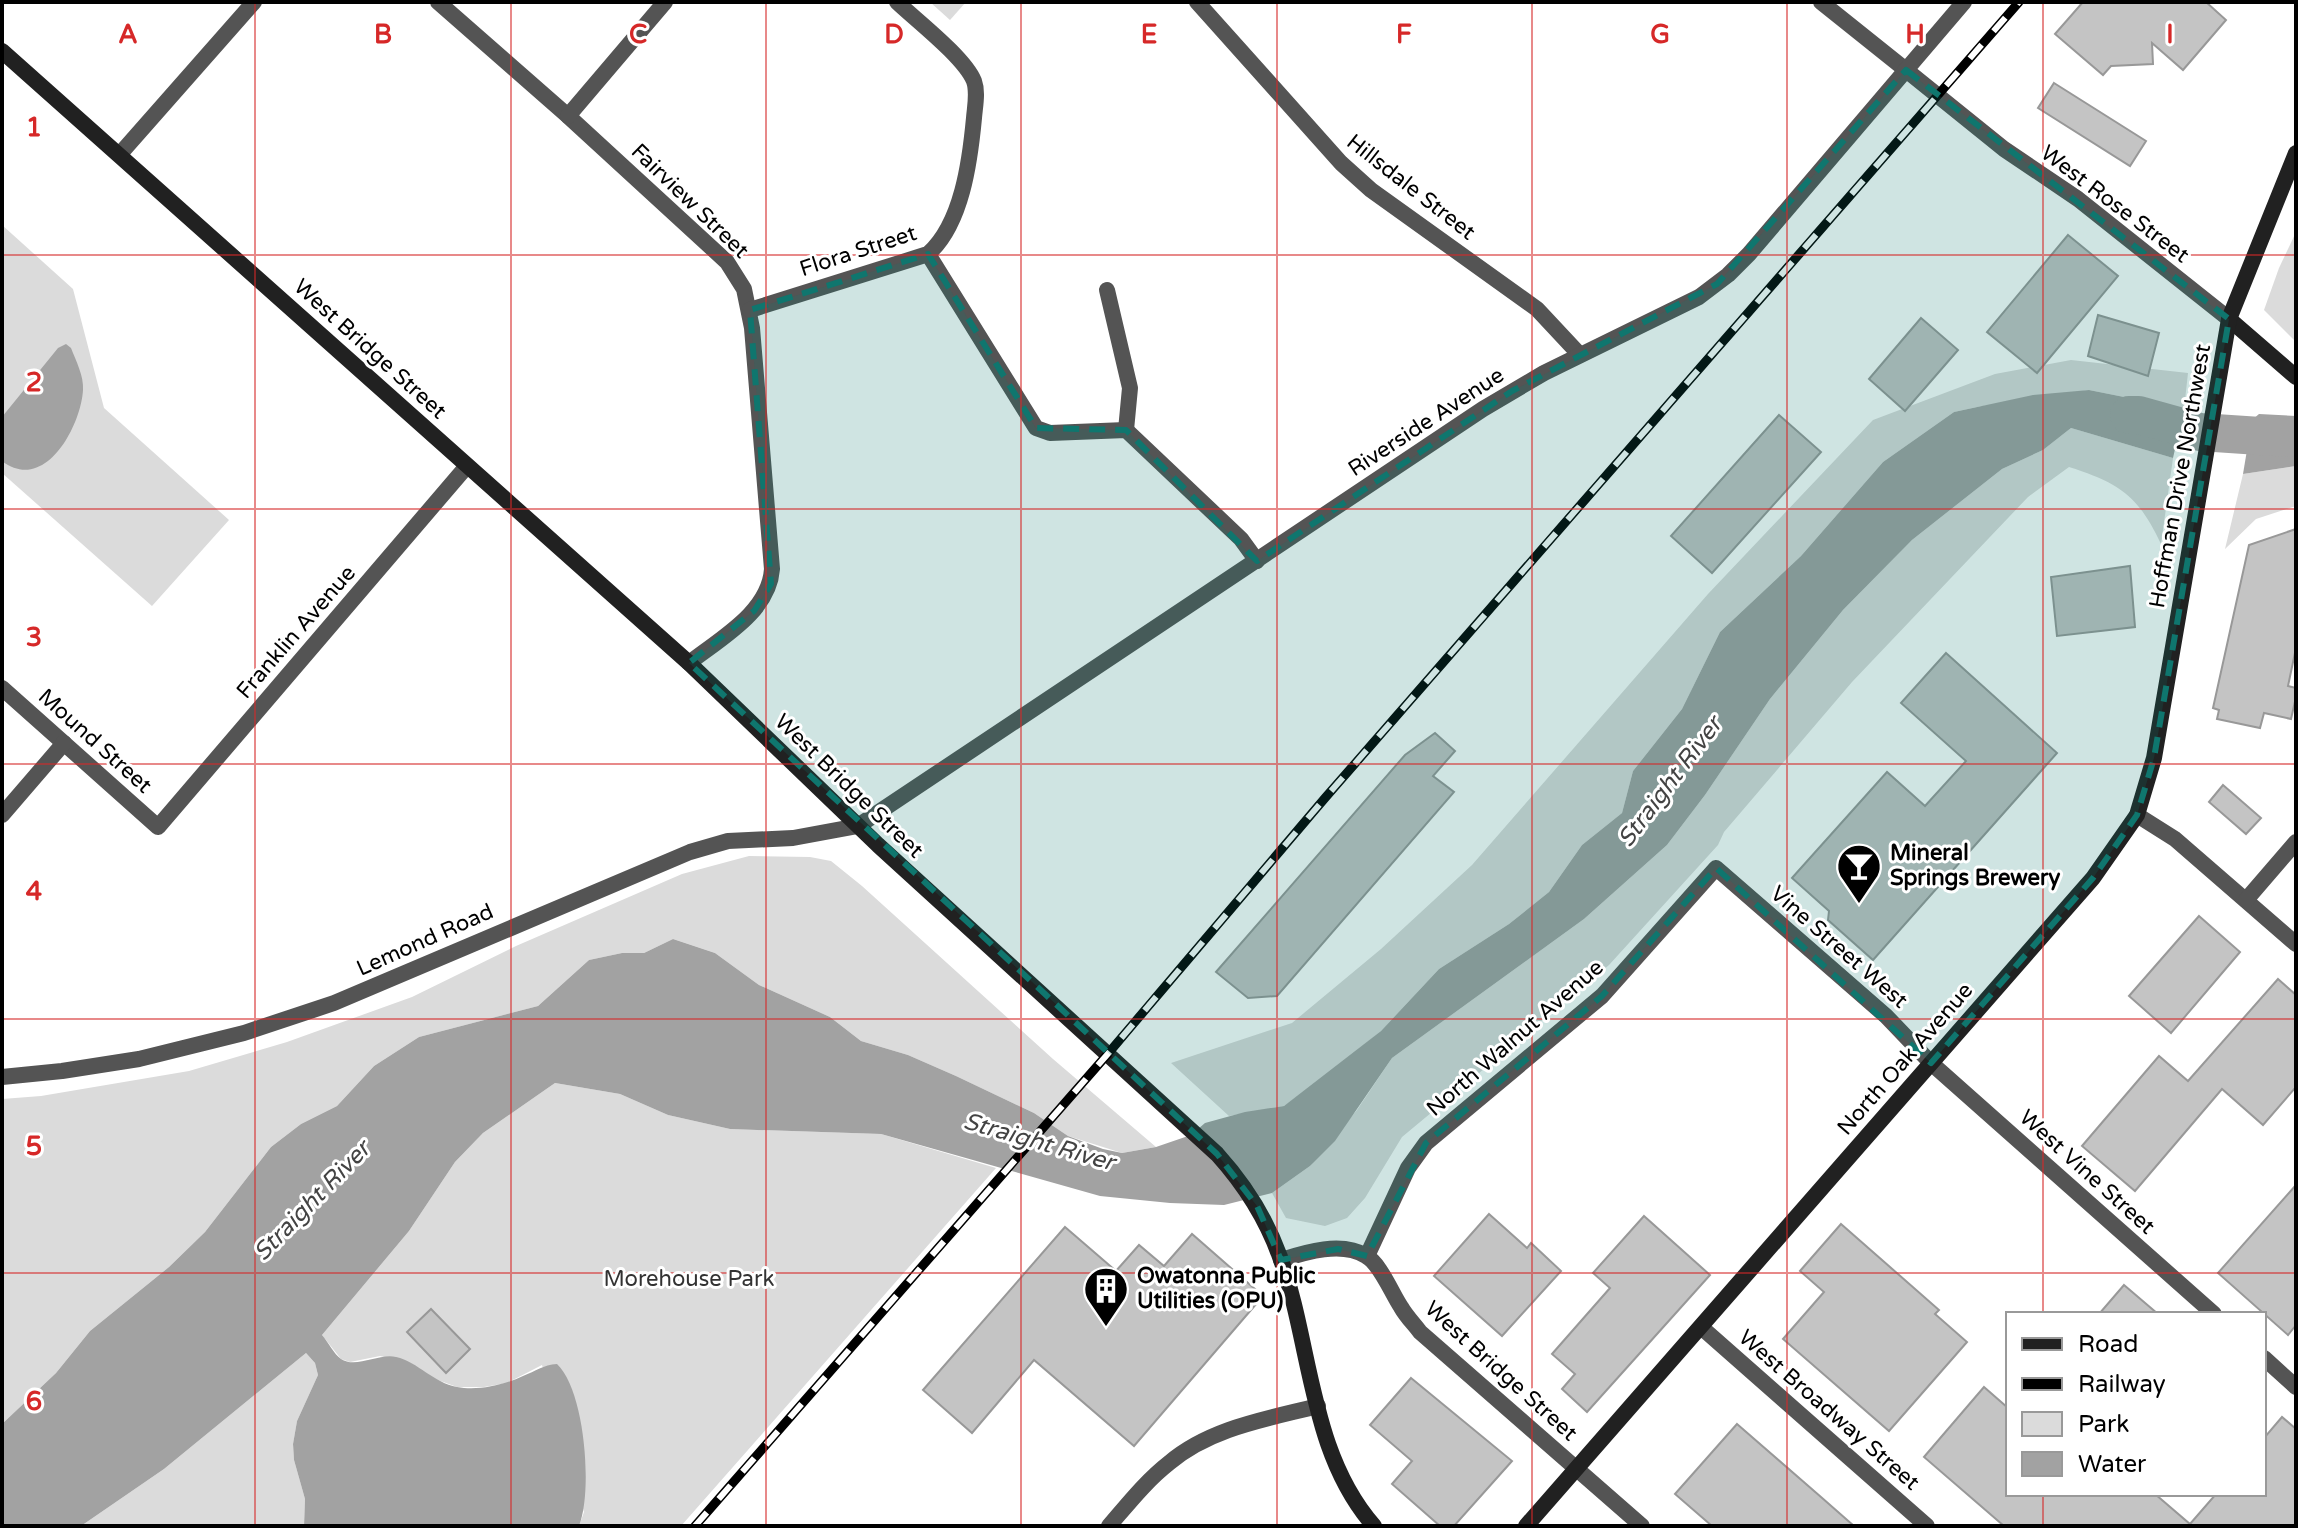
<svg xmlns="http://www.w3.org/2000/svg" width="2298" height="1528" viewBox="0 0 2298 1528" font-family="'Varela Round',sans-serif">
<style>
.green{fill:#dbdbdb}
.water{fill:#a2a2a2}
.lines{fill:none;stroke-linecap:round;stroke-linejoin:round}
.river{stroke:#a2a2a2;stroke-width:38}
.building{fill:#c4c4c4;stroke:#989898;stroke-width:2}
.minor{stroke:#545454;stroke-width:16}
.tertiary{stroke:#545454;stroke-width:16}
.secondary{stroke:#212121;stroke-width:16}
.rail-casing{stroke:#000;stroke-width:9}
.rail{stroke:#fff;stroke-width:6;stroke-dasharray:18;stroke-linecap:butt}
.marked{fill:#0f766e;fill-opacity:0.2;stroke:#0f766e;stroke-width:6;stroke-dasharray:16 10;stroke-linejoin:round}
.grid{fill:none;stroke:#d62828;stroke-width:2;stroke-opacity:0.55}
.labels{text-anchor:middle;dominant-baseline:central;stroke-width:6;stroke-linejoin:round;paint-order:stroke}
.street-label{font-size:22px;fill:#000;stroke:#fff}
.poi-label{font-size:22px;font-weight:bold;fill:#000;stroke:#fff;text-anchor:start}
.park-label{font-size:22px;fill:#323232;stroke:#fff}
.water-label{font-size:24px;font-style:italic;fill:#434343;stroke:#fff}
.grid-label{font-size:26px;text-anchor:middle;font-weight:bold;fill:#d62828;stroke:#fff;stroke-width:6;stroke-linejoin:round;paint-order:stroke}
</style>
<rect width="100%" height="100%" fill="#fff"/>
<g class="green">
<polygon points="930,2 966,2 950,20"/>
<polygon points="2,225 73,289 104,408 229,520 152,606 2,473"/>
<polygon points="2296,232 2296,342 2264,310 2279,268"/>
<polygon points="2071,360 2188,373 2184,409 2089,390 1977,407 1954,412 1883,462 1801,556 1720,632 1682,709 1633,771 1622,813 1582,845 1549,892 1509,924 1439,969 1381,1031 1313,1086 1284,1106 1229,1116 1171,1063 1292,1023 1381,949 1472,865 1708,594 1873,420 1995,374"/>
<path d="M2071 428 2173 458 2161 544C2138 495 2119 483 2069 467L2028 497 1852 682 1724 832 1718 845 1609 965 1402 1137 1365 1198 1347 1218 1325 1226 1286 1218 1272 1193 1310 1166 1357 1110 1392 1058 1584 919 1667 845 1705 795 1770 699 1843 610 1912 540 2002 469 2043 450Z"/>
<polygon points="2296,466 2296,506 2256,519 2225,549 2243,474"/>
<polygon points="749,856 810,857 831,861 862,886 1053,1059 1156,1147 1122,1153 1068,1136 1034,1113 956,1076 908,1055 861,1041 830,1017 759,985 715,953 673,939 644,953 622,953 589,960 538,1006 419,1037 374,1066 337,1106 301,1124 271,1147 205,1232 169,1267 90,1331 56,1373 2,1424 2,1099 41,1096 189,1071 287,1042 412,997 516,946 682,874"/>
<polygon points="555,1083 620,1094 668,1115 730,1129 881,1134 996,1168 681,1526 579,1526 584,1512 542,1365 507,1383 484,1387 457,1387 435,1379 412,1364 380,1356 350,1362 341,1359 322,1335 409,1231 455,1162 483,1133"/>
<polygon points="306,1353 315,1363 318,1375 297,1421 293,1444 294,1460 305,1499 304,1526 81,1526 164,1469"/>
</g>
<g class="water">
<path d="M66 344 71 348C76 361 84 376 83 390 81 426 45 494 2 461V417L58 348Z"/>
<path d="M2089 390 2184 409 2173 458 2071 428 2043 450 2002 469 1912 540 1843 610 1770 699 1705 795 1667 845 1584 919 1392 1058 1335 1141 1310 1166 1272 1193 1224 1205 1170 1203 1100 1196 881 1134 730 1129 668 1115 620 1094 555 1083 483 1133 455 1162 409 1231 322 1335C328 1342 334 1354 341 1359 356 1369 379 1353 396 1357 418 1362 434 1383 457 1387 478 1391 504 1385 523 1376 536 1371 543 1365 557 1364 585 1390 593 1491 579 1526H304L305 1499 294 1460 293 1444 297 1421 318 1375 315 1363 306 1353 164 1469 81 1526H2V1424L56 1373 90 1331 169 1267 205 1232 271 1147 301 1124 337 1106 374 1066 419 1037 538 1006 589 960 622 953H644L673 939 715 953 759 985 830 1017 861 1041 908 1055 956 1076 1034 1113 1068 1136 1103 1149 1122 1153 1156 1147 1191 1135 1205 1123 1245 1112 1284 1106 1381 1031 1439 969 1509 924 1549 892 1582 845 1622 813 1633 771 1682 709 1720 632 1801 556 1883 462 1954 412 2033 395Z"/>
<polygon points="2259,414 2296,416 2296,466 2243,474 2252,420"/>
</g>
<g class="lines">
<polyline class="river" points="2129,415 2139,415 2200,432 2290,438 2296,436"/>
</g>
<g class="building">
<polygon points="2083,2 2206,2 2226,20 2183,70 2152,43 2153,64 2111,66 2103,75 2055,34"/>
<polygon points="2054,83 2146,141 2130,166 2038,108"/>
<polygon points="2068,235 2118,276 2037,373 1987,332"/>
<polygon points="2098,315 2159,333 2148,376 2088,356"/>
<polygon points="1921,318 1958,350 1905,411 1869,379"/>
<polygon points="1779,415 1821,452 1712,573 1671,536"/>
<polygon points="2296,529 2296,648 2288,686 2296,688 2296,697 2291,719 2264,713 2260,728 2217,719 2219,710 2213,708 2249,545"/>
<polygon points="2130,566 2135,627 2057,636 2051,577"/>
<polygon points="1946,653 2057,753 1873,960 1828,920 1829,911 1792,878 1887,772 1925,806 1966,761 1901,703"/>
<polygon points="1435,733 1455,751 1433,776 1454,792 1277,996 1248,998 1216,972 1405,755"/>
<polygon points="2223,785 2261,818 2246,834 2209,802"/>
<polygon points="2199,916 2240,952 2171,1033 2129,996"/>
<polygon points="2278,979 2296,995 2296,1087 2263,1125 2222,1089 2135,1191 2082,1146 2159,1056 2188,1081"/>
<polygon points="2296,1185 2296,1325 2288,1335 2218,1273"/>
<polygon points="1489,1214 1527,1248 1531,1243 1561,1271 1502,1336 1434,1276"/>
<polygon points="1644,1216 1710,1275 1587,1412 1562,1389 1575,1374 1552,1354 1610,1288 1593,1273"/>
<polygon points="1841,1224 1939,1310 1935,1314 1967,1342 1889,1431 1783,1339 1824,1292 1800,1271"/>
<polygon points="1065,1227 1116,1271 1139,1245 1164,1266 1192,1234 1263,1296 1134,1446 1034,1360 972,1433 923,1390"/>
<polygon points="2124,1285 2158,1314 2099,1314"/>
<polygon points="431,1309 470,1349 446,1373 407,1332"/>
<polygon points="1411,1378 1512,1461 1454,1526 1440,1526 1392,1484 1412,1461 1370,1425"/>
<polygon points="1984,1387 2008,1408 2008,1494 2155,1494 2190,1524 2216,1494 2264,1494 2264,1438 2282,1417 2296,1429 2296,1526 2004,1526 1924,1457"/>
<polygon points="1737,1424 1821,1497 1854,1526 1712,1526 1675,1494"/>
</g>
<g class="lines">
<g class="minor">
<path d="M438 2 568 116 727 262 744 289 752 328 772 569C769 612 721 638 689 663"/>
<polyline points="1197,2 1341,163 1371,190 1537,309 1580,355"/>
<polyline points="1821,2 1906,70"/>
<polyline points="568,116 665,2"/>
<polyline points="928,254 1036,428 1050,433 1126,430 1241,539 1257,561"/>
<polyline points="1107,290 1130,388 1126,430"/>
<path d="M750 310 928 254C962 224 970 161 974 118 975 106 978 92 974 81 964 57 917 21 897 2"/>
<polyline points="2,688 158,827 467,466"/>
<polyline points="2,815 64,743"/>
<polyline points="2137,815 2175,839 2296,944"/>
<polyline points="2246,900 2296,842"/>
<polyline points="1367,1256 1408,1168 1426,1143 1602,996 1716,868 1886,1016 1931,1063 2214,1314"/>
<path d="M1281 1260C1306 1252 1342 1241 1366 1256 1380 1263 1392 1294 1401 1307 1406 1316 1414 1324 1420 1332L1642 1526"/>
<polyline points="2264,1358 2296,1387"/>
<path d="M1109 1526C1128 1504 1146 1481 1169 1463 1210 1428 1267 1419 1318 1406"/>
</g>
<g class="tertiary">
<polyline points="1906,70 2004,149 2078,199 2229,319"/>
<polyline points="120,154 254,2"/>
<polyline points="2,1077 62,1071 139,1059 244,1033 334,1003 690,852 728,841 793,838 858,826 1483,409 1544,373 1699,297 1728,275 1749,254 1964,2"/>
<polyline points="1701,1327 1927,1526"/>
</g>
<g class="secondary">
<path d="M2 51 689 663 878 845 1217 1154C1245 1185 1266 1218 1280 1257 1312 1346 1309 1452 1374 1526"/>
<polyline points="2229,319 2296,377"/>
<polyline points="1526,1526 2093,878 2137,815 2154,758 2229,319 2296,153"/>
</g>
<g class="rail-casing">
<polyline id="rail" points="695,1526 1106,1056 1325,798 2019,2"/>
</g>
<use href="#rail" class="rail"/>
</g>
<path class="marked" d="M1906 70 2229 319 2154 758 2137 815 2093 878 1931 1063 1716 868 1602 996 1426 1143 1367 1256 1338 1249 1281 1260 1257 1206 1217 1154 689 663 754 611 771 584 750 310 928 254 1036 428 1126 430 1257 561 1512 391 1717 284Z"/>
<path class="grid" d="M255 2V1526M511 2V1526M766 2V1526M1021 2V1526M1277 2V1526M1532 2V1526M1787 2V1526M2043 2V1314M2 255H2296M2 509H2296M2 764H2296M2 1019H2296M2 1273H2296M2043 1494V1526"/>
<defs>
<g id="bar-pin" transform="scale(2.3)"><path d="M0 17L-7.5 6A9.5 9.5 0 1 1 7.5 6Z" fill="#000" stroke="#fff"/><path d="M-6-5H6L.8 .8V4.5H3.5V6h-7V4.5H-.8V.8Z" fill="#fff"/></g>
<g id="building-pin" transform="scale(2.3)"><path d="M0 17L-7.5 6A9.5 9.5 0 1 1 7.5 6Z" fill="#000" stroke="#fff"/><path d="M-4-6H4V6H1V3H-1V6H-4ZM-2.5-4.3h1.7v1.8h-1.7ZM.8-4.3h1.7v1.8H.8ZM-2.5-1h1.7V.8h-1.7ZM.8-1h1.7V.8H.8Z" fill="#fff"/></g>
</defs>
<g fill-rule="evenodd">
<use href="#bar-pin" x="1859" y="866"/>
<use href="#building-pin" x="1106" y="1289"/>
</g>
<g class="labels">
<g class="street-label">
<text transform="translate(1411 187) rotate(38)">Hillsdale Street</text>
<text transform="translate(690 201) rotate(44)">Fairview Street</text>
<text transform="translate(2115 204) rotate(37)">West Rose Street</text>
<text transform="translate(858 251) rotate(-18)">Flora Street</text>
<text transform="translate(370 349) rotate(42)">West Bridge Street</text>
<text transform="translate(1426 422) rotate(-33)">Riverside Avenue</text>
<text transform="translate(2180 476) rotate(-80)">Hoffman Drive Northwest</text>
<text transform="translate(296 632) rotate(-49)">Franklin Avenue</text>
<text transform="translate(95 741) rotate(42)">Mound Street</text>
<text transform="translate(849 786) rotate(44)">West Bridge Street</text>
<text transform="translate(425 940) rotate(-24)">Lemond Road</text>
<text transform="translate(1839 947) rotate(41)">Vine Street West</text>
<text transform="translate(1515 1038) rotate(-41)">North Walnut Avenue</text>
<text transform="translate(1905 1059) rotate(-49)">North Oak Avenue</text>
<text transform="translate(2087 1172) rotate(42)">West Vine Street</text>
<text transform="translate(1501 1371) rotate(42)">West Bridge Street</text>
<text transform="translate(1829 1410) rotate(41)">West Broadway Street</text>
</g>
<g class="poi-label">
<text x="1890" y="853">Mineral<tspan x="1890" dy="25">Springs Brewery</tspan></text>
<text x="1137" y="1276">Owatonna Public<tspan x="1137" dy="25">Utilities (OPU)</tspan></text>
</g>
<g class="park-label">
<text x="689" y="1279">Morehouse Park</text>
</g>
<g class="water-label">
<text transform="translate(1670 782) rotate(-53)">Straight River</text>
<text transform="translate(1039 1142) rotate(16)">Straight River</text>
<text transform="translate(312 1201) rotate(-46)">Straight River</text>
</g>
</g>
<g class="grid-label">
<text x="128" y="43">A</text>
<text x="383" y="43">B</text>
<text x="638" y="43">C</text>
<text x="894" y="43">D</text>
<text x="1149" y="43">E</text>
<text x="1404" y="43">F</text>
<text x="1660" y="43">G</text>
<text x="1915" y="43">H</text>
<text x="2170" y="43">I</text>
<text x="34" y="136">1</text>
<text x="34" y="391">2</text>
<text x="34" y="646">3</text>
<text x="34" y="900">4</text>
<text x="34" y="1155">5</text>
<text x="34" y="1410">6</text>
</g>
<rect width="2298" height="1528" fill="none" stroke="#000000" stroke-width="8"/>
<rect x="2006" y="1312" width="260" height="184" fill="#ffffff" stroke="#999999" stroke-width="2"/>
<rect x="2022" y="1338" width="40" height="12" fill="#212121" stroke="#999999" stroke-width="2"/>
<text x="2078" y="1352" font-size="24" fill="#000000">Road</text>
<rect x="2022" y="1378" width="40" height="12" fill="#000000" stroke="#999999" stroke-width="2"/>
<text x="2078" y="1392" font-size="24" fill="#000000">Railway</text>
<rect x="2022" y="1412" width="40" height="24" fill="#dbdbdb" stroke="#999999" stroke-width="2"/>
<text x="2078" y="1432" font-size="24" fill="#000000">Park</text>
<rect x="2022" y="1452" width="40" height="24" fill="#a2a2a2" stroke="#999999" stroke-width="2"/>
<text x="2078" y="1472" font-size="24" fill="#000000">Water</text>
</svg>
